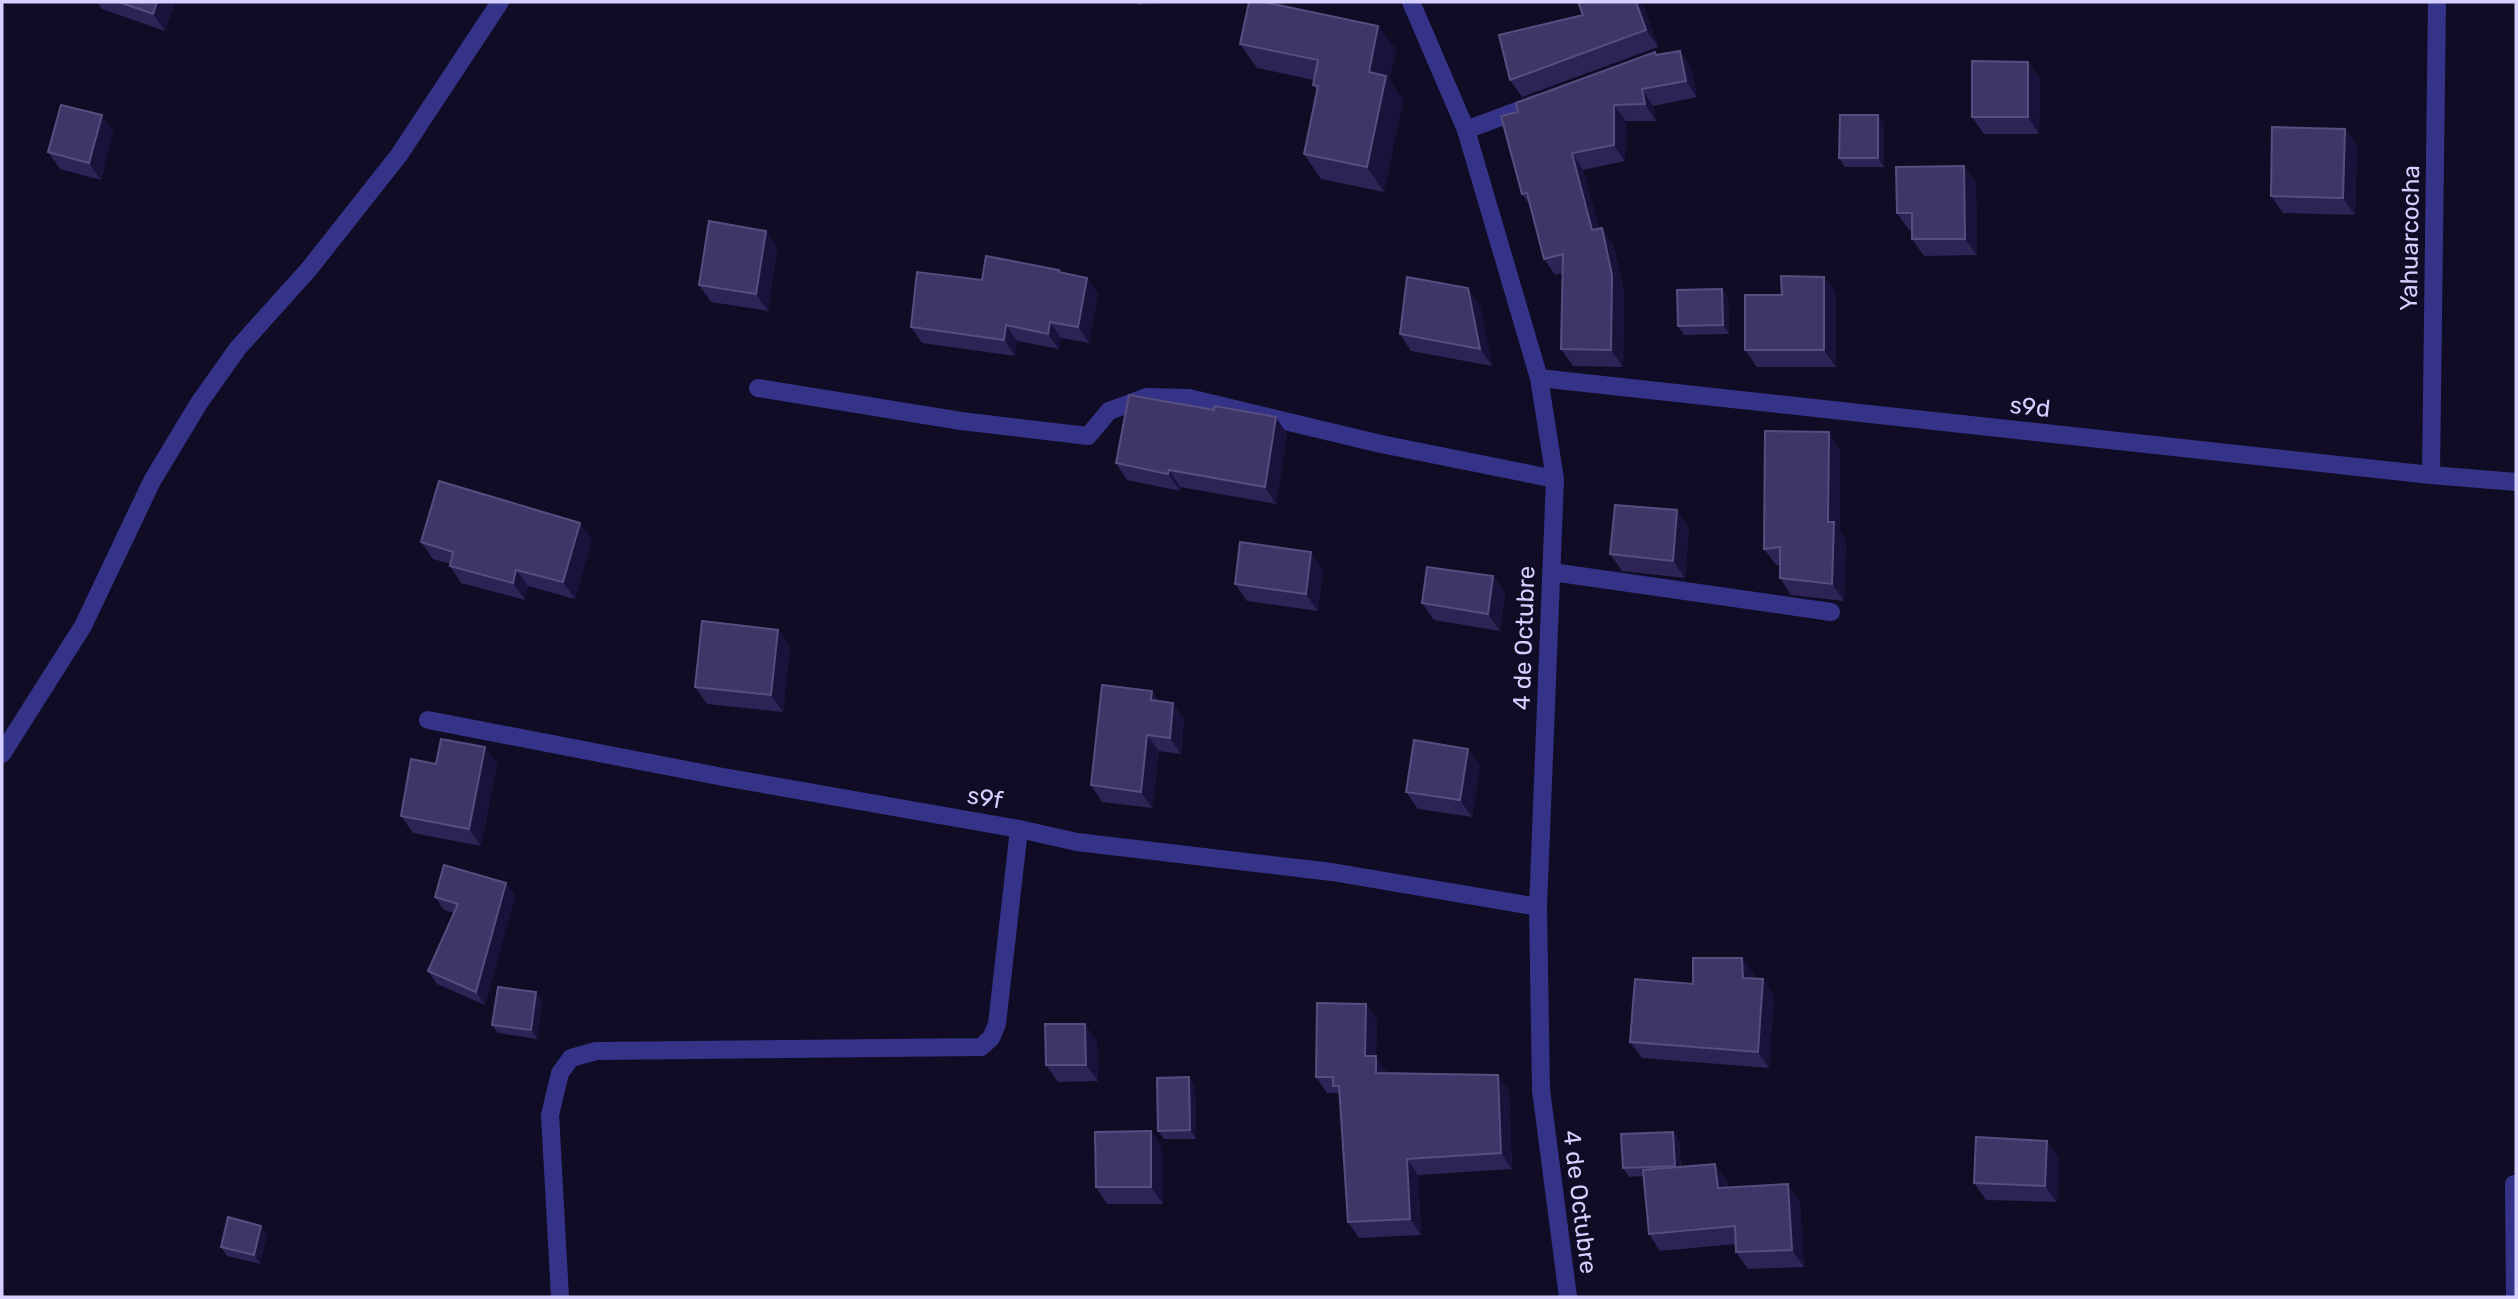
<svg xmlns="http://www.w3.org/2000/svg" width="2518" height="1299" viewBox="0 0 2518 1299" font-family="Rubik,sans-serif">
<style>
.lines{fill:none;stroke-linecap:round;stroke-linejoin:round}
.minor{stroke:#353388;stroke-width:18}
.wall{fill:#2d2355}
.shaded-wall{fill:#1a123a}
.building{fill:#3f3667;stroke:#564e7f;stroke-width:2}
.labels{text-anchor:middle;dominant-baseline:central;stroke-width:5;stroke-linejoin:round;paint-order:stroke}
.street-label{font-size:24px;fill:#d5d0ff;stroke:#100c25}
</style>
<rect width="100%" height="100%" fill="#100c25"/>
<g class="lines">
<g class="minor">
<polyline points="1411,2 1466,130 1539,378 1555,479 1538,907 1541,1090 1568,1297"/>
<polyline points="1466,130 1538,103"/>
<polyline points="1539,378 2431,475 2516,482"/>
<polyline points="758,388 961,421 1088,436 1109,411 1147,397 1189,398 1381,444 1555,479"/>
<polyline points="2431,475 2437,2"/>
<polyline points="1552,572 1831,612"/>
<polyline points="428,720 723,777 1019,829 1077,842 1332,872 1538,907"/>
<polyline points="2,754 83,626 152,481 199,403 238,348 309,269 399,155 500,2"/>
<polyline points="2514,1184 2515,1297"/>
<polyline points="560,1297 550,1115 560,1073 571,1058 596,1051 981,1047 991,1038 997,1024 1019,829"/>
</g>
</g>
<g class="wall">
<polygon points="97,2 175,2 165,31 102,9"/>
<polygon points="1136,2 1174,2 1138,5"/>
<polygon points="1642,2 1658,47 1522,97 1510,80 1583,15"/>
<polygon points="1378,26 1396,50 1389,80 1403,100 1384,192 1321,179 1304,154 1317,90 1313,85 1314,80 1257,68 1240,44"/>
<polygon points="1680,51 1691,68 1697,97 1653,106 1656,121 1626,121 1625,161 1583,170 1599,228 1613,244 1624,291 1623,367 1573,366 1561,349 1563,273 1555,275 1544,259 1531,207 1522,194 1518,112 1655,52 1657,55"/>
<polygon points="2028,62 2040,79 2039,134 1984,134 1972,117"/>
<polygon points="1878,115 1884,124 1884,167 1845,167 1839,158"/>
<polygon points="2345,129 2357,145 2355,215 2283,213 2271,196"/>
<polygon points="113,132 101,180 60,169 48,152"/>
<polygon points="1964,166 1976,183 1977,255 1924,256 1912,239 1912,230 1909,230 1897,213"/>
<polygon points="766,231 777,247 768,311 711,302 699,285"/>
<polygon points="1061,272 1098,293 1089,343 1061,338 1059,349 1017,341 1015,356 922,343 911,327 982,280"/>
<polygon points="1824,277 1836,293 1836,367 1757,367 1745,350 1782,295"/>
<polygon points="1722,289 1728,298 1729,334 1684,335 1678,326"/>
<polygon points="1480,305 1492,366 1411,351 1400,334"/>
<polygon points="1287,434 1276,504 1180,487 1180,491 1127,480 1116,463"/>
<polygon points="1840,449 1840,531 1846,539 1844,601 1791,595 1780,578 1780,565 1776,565 1764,549"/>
<polygon points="580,523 592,540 575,599 528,586 525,600 461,583 450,566 450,564 433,559 421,542"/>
<polygon points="1689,527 1685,578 1622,571 1610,554"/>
<polygon points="1323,569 1318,611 1247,601 1235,584"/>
<polygon points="1493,576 1505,593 1500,631 1434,620 1422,603"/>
<polygon points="778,630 790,647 783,712 707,704 695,687"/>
<polygon points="1159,701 1184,719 1181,754 1159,751 1152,808 1102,802 1091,785"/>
<polygon points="1468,749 1480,765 1472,817 1418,809 1406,792"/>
<polygon points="436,764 497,764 481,846 413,833 401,816"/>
<polygon points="506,883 515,896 485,1005 437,984 428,971 454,913 444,910 435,897"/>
<polygon points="1754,974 1754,979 1774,995 1769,1068 1642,1058 1630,1042 1693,984"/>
<polygon points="542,1000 537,1039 498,1033 492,1025"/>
<polygon points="1377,1019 1376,1058 1387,1073 1509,1091 1512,1169 1418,1175 1421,1235 1359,1238 1348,1222 1340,1095 1338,1093 1327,1093 1316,1077"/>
<polygon points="1097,1041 1098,1081 1058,1082 1046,1065"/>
<polygon points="1195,1085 1196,1139 1164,1139 1158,1131"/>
<polygon points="1151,1131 1162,1148 1163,1204 1107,1204 1096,1187"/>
<polygon points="1679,1140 1681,1167 1727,1181 1728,1187 1800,1201 1804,1267 1748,1269 1736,1252 1736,1244 1660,1251 1649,1234 1644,1176 1629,1177 1623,1168"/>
<polygon points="2047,1141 2059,1158 2057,1202 1986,1200 1974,1183"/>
<polygon points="267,1234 260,1264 227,1256 221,1247"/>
</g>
<g class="shaded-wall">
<polygon points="157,2 175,2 165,31 153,14"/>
<polygon points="1636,2 1642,2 1658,47 1646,30"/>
<polygon points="1378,26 1396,50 1389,80 1403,100 1384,192 1367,167 1369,72"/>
<polygon points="1680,51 1691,68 1697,97 1686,81"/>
<polygon points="2028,62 2040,79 2039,134 2028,117"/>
<polygon points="1642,89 1653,106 1656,121 1645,104"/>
<polygon points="1614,105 1626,121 1625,161 1614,145"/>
<polygon points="102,115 113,132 101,180 89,163"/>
<polygon points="1878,115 1884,124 1884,167 1878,158"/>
<polygon points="2345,129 2357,145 2355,215 2343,198"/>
<polygon points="1572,153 1583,170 1604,246 1592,230"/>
<polygon points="1964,166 1976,183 1977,255 1965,239"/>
<polygon points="1602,228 1613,244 1624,291 1623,367 1611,350"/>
<polygon points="766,231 777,247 768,311 756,294"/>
<polygon points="1824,277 1836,293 1836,367 1824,350"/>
<polygon points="1087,278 1098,293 1089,343 1078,327"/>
<polygon points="1468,288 1480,305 1492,366 1480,349"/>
<polygon points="1722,289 1728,298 1729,334 1723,325"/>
<polygon points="1050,322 1061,338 1059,349 1048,334"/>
<polygon points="1006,325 1017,341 1015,356 1004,340"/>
<polygon points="1276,417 1287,434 1276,504 1265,487"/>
<polygon points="1829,432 1840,449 1840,531 1846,539 1844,601 1832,584 1828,522"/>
<polygon points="1169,470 1180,487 1180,491 1168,474"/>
<polygon points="1677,510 1689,527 1685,578 1673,561"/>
<polygon points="580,523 592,540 575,599 563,582"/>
<polygon points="1311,552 1323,569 1318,611 1306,594"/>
<polygon points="516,570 528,586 525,600 513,583"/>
<polygon points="1493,576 1505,593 1500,631 1488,614"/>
<polygon points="778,630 790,647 783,712 771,695"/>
<polygon points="1152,691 1164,707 1151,700"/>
<polygon points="1173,703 1184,719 1181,754 1170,738"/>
<polygon points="1147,735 1159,751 1152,808 1141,792"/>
<polygon points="485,747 497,764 481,846 469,829"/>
<polygon points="1468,749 1480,765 1472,817 1460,800"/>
<polygon points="506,883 515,896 485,1005 476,992"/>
<polygon points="1742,958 1754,974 1754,994 1743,978"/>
<polygon points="1763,979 1774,995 1769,1068 1758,1052"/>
<polygon points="536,992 542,1000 537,1039 531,1030"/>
<polygon points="1366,1004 1377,1019 1376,1058 1387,1072 1387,1089 1365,1056"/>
<polygon points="1085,1024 1097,1041 1098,1081 1086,1065"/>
<polygon points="1498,1075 1509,1091 1512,1169 1501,1153"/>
<polygon points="1189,1077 1195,1085 1196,1139 1190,1130"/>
<polygon points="1151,1131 1162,1148 1163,1204 1151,1187"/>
<polygon points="1673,1132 1679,1140 1681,1175 1675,1166"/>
<polygon points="2047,1141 2059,1158 2057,1202 2045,1186"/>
<polygon points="1407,1159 1418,1175 1421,1235 1410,1219"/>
<polygon points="1715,1164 1727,1181 1729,1204 1718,1188"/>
<polygon points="1788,1184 1800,1201 1804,1267 1792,1250"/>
<polygon points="261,1226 267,1234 260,1264 254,1255"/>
</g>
<g class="building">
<polygon points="119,2 157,2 153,14"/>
<polygon points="1249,2 1264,2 1378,26 1369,72 1386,76 1367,167 1304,154 1318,86 1313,85 1318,60 1240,44"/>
<polygon points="1578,2 1636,2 1646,30 1510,80 1499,35 1583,15"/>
<polygon points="1680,51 1686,81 1642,89 1645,104 1614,105 1614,145 1572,153 1592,230 1602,228 1612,275 1611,350 1561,349 1563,254 1544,259 1527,193 1522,194 1501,116 1518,112 1516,103 1655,52 1656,55"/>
<polygon points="1972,61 2028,62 2028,117 1972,117"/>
<polygon points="61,105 102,115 89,163 48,152"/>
<polygon points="1840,115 1878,115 1878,158 1839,158"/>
<polygon points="2272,127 2345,129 2343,198 2271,196"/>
<polygon points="1964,166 1965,239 1912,239 1912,213 1897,213 1896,167"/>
<polygon points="709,221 766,231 756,294 699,285"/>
<polygon points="986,256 1059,270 1059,272 1087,278 1078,327 1050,322 1048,334 1006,325 1004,340 911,327 917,272 982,280"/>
<polygon points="1781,276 1824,277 1824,350 1745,350 1745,295 1782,295"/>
<polygon points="1407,277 1468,288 1480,349 1400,334"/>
<polygon points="1722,289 1723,325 1678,326 1677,290"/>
<polygon points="1129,395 1214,410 1214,406 1276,417 1265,487 1169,470 1168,474 1116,463"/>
<polygon points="1765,431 1829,432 1828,522 1834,522 1832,584 1780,578 1780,547 1764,549"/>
<polygon points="439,481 580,523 563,582 516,570 513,583 450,566 453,552 421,542"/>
<polygon points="1615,505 1677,510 1673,561 1610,554"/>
<polygon points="1240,542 1311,552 1306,594 1235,584"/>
<polygon points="1427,567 1493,576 1488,614 1422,603"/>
<polygon points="702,621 778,630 771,695 695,687"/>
<polygon points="1102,685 1152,691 1151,700 1173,703 1170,738 1147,735 1141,792 1091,785"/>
<polygon points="441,739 485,747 469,829 401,816 411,759 436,764"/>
<polygon points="1414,740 1468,749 1460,800 1406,792"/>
<polygon points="444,865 506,883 476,992 428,971 458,904 435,897"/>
<polygon points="1693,958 1742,958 1743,978 1763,979 1758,1052 1630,1042 1635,979 1693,984"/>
<polygon points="498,987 536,992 531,1030 492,1025"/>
<polygon points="1317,1003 1366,1004 1365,1056 1376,1056 1376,1073 1498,1075 1501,1153 1407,1159 1410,1219 1348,1222 1339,1086 1333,1086 1333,1077 1316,1077"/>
<polygon points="1045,1024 1085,1024 1086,1065 1046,1065"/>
<polygon points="1189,1077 1190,1130 1158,1131 1157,1078"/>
<polygon points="1151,1131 1151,1187 1096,1187 1095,1132"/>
<polygon points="1673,1132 1675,1166 1623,1168 1621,1134"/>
<polygon points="1976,1137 2047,1141 2045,1186 1974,1183"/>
<polygon points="1715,1164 1718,1188 1788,1184 1792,1250 1736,1252 1735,1226 1649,1234 1643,1170"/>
<polygon points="228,1217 261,1226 254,1255 221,1247"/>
</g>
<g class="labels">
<g class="street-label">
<text transform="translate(2410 238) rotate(-89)">Yahuarcocha</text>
<text transform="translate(2030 407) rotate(6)">s9d</text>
<text transform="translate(1524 638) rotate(-88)">4 de Octubre</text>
<text transform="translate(985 798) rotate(10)">s9f</text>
<text transform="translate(1580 1202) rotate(83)">4 de Octubre</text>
</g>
</g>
<rect width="2518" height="1299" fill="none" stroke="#d5d0ff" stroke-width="7"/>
</svg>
